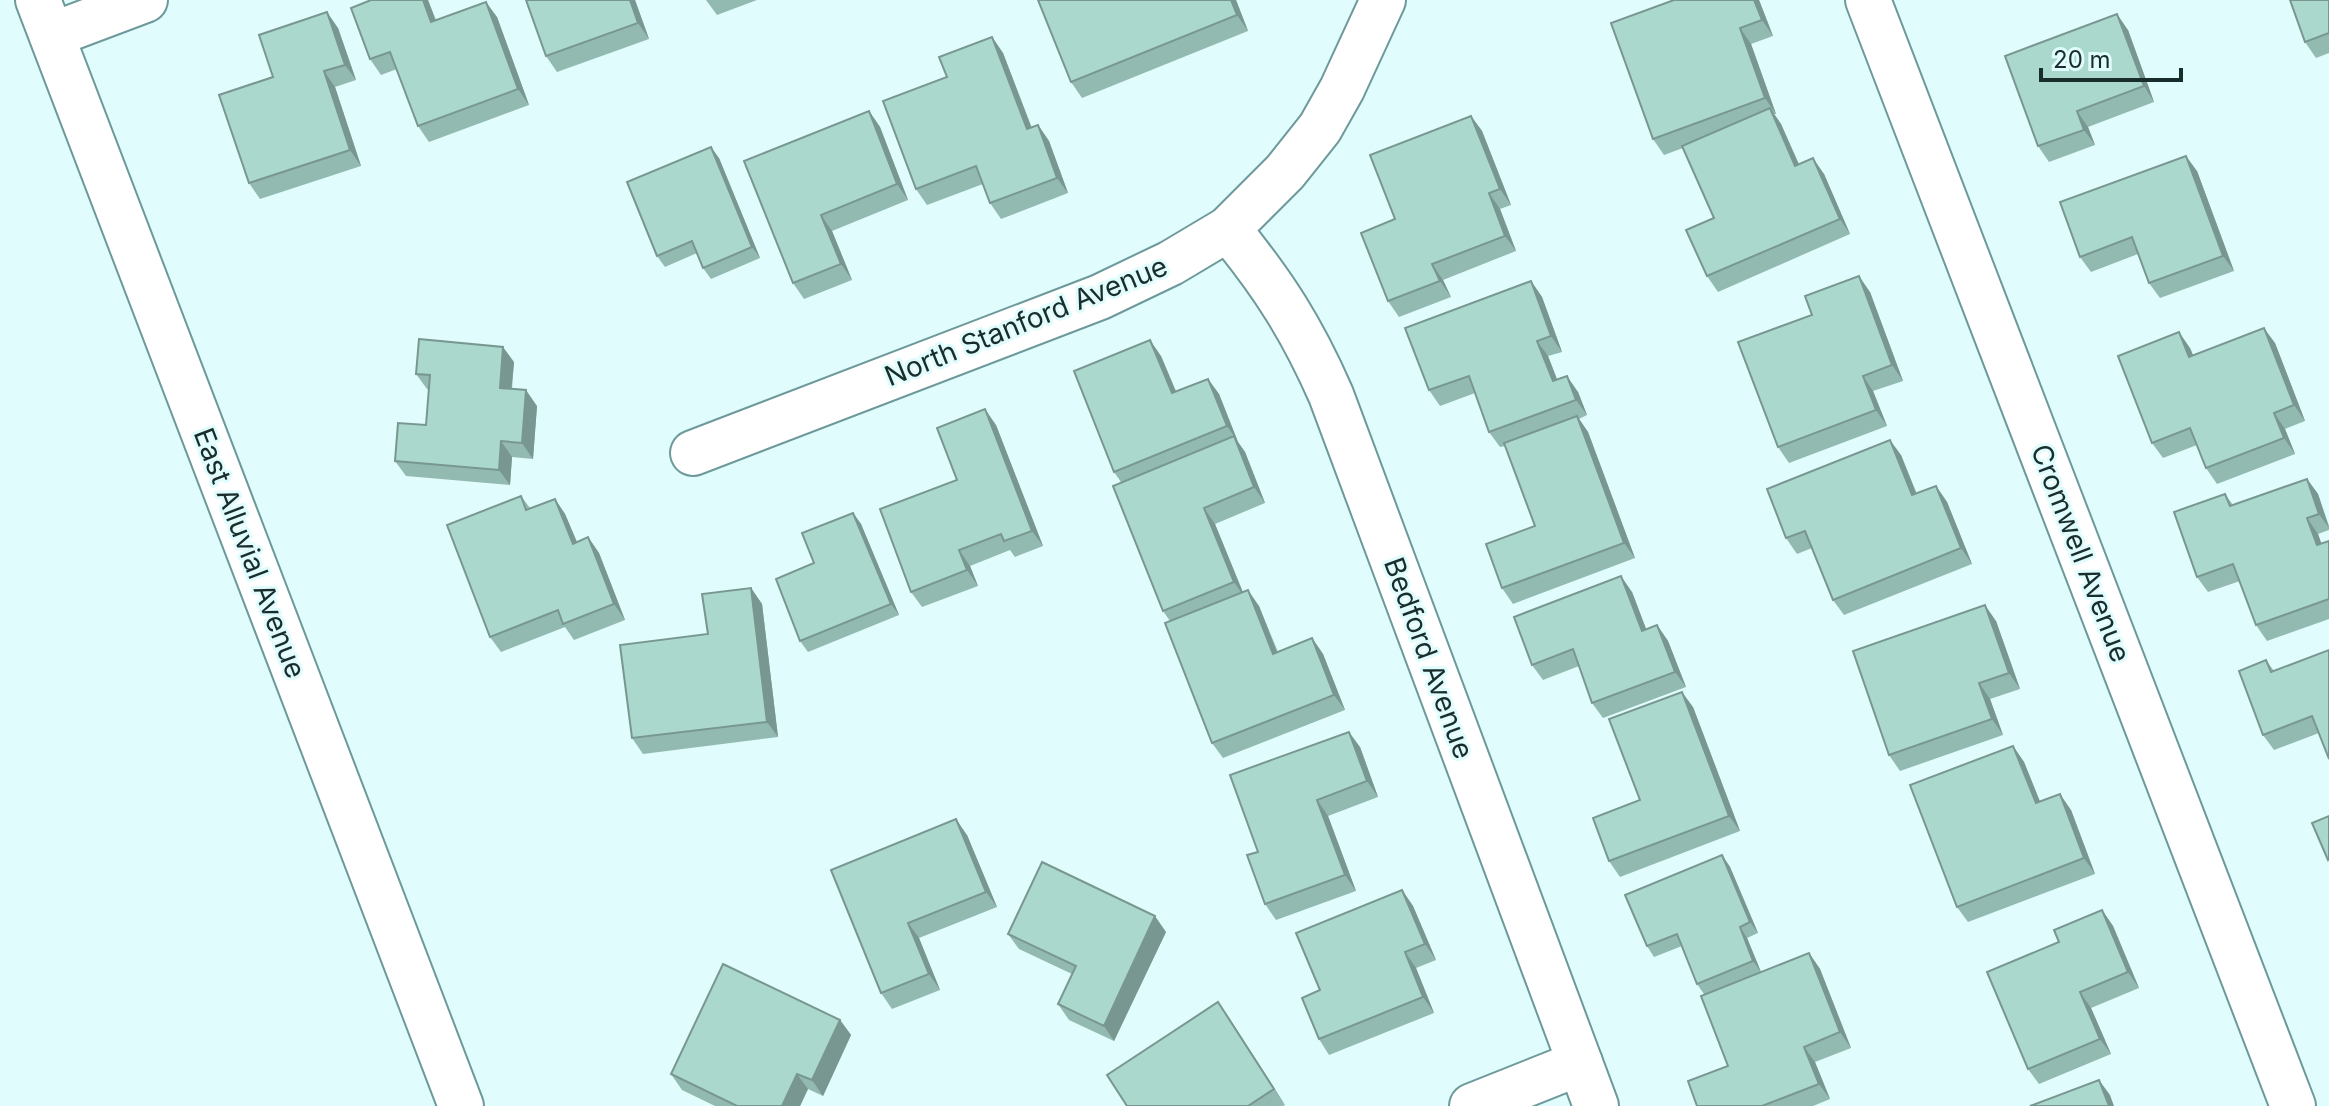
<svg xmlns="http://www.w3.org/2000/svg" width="2329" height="1106" viewBox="0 0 2329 1106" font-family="Inter,sans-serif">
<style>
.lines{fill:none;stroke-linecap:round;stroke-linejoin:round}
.minor-casing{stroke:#6d999b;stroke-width:48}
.tertiary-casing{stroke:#6d999b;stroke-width:48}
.minor{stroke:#fff;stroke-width:44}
.tertiary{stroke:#fff;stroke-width:44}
.wall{fill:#93bab0}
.shaded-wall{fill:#789790}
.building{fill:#abd8cd;stroke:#789790;stroke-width:2}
.labels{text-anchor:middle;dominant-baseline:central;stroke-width:6;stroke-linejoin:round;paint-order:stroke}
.street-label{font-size:28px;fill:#1a2d2d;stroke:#e0fcfd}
</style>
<rect width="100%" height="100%" fill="#e0fcfd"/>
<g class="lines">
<g class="minor-casing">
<g id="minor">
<polyline points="1868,0 2293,1106"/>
<polyline points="52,35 145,0"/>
<path d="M1228 229C1274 285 1302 329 1331 395L1596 1106"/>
<polyline points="693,453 1100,297 1171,263 1228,229 1285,172 1320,128 1342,89 1383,0"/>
<polyline points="1472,1106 1580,1063"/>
</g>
</g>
<g class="tertiary-casing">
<polyline id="tertiary" points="38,0 461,1106"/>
</g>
<use href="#minor" class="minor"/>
<use href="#tertiary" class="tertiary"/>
</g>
<g class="wall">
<polygon points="428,0 436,20 497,17 529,105 429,142 418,126 397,69 381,75 370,59"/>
<polygon points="635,0 649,39 557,72 546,56"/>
<polygon points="706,0 757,0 717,15"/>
<polygon points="1236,0 1248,31 1082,98 1071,82"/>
<polygon points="1674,0 1759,0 1773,36 1751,44 1776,114 1774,114 1781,124 1799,164 1824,174 1850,234 1718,292 1707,276 1714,218 1683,148 1664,155 1653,139"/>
<polygon points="2329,0 2329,53 2316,58 2305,42"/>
<polygon points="338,28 356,80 335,87 361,166 260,199 249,183 273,77"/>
<polygon points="2128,30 2154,102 2088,127 2095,145 2049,162 2038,146"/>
<polygon points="992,37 1003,53 1032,128 1038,125 1049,141 1068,193 1001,219 990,203 983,184 927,205 916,189 947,77"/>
<polygon points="869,111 880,127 908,200 832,231 852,280 804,299 793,283 744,161"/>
<polygon points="1471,116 1482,131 1511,205 1500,209 1516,251 1443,280 1451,297 1399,317 1388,301 1395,219"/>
<polygon points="719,158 760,258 711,279 703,268 697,253 665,267 657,256"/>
<polygon points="2197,171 2234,271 2160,298 2149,283 2138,254 2091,272 2080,257"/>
<polygon points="1531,281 1542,297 1562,352 1548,356 1557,380 1578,392 1587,415 1579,419 1588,432 1635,558 1513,604 1502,588 1535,526 1505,446 1500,447 1489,432 1475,393 1440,406 1429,390"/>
<polygon points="1870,292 1903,381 1873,391 1887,426 1789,463 1778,447"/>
<polygon points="2275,343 2305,421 2285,429 2295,454 2217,484 2206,468 2197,445 2163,458 2152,443 2190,348 2193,355"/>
<polygon points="1161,356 1176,391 1208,379 1219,394 1238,442 1245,452 1265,503 1215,524 1243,592 1259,606 1278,652 1312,638 1323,654 1345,710 1223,758 1212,743 1170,621 1163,611 1121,482 1114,472"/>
<polygon points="514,362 512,389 537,406 533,459 512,457 510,485 406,476 395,461 426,425 429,390 427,389 416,374"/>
<polygon points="996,425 1043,546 1015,557 1010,550 970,566 978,586 922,607 911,592 957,480"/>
<polygon points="1901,455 1917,494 1936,486 1947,502 1972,564 1844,615 1833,600 1812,548 1797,554 1786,538"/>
<polygon points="2307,479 2318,494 2329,526 2329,530 2318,534 2321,544 2329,541 2329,619 2267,641 2256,625 2240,581 2208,592 2197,577 2225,494 2233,505"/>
<polygon points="521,496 530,508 555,499 565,514 577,542 588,537 599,553 625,620 574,640 565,627 501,652 490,637"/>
<polygon points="853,513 861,524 899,615 808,652 800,641 814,563"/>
<polygon points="751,588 762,604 778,737 643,754 632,738 708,634"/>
<polygon points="1632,592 1646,629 1657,625 1668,641 1686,687 1603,718 1592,703 1579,666 1543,680 1532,665"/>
<polygon points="1996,621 2020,689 1990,699 2003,735 1900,771 1889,755"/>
<polygon points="2329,650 2319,733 2274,750 2263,735 2266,660 2274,671"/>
<polygon points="1693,707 1740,831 1620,877 1609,861 1640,800"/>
<polygon points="2013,746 2024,762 2040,802 2071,810 2095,874 1968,922 1957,907"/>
<polygon points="1360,747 1378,797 1328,816 1356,891 1276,920 1265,904 1258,852"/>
<polygon points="967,835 997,907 919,938 940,990 892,1009 881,993 831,870"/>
<polygon points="1722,855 1730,867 1758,933 1747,938 1761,972 1809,953 1820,969 1851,1048 1815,1062 1830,1099 1813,1106 1697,1106 1728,1066 1704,994 1697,984 1682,946 1654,957 1647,946"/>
<polygon points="1402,890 1413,906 1436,960 1416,968 1434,1013 1329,1055 1319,1039 1320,990"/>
<polygon points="2102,910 2113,926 2139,988 2091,1008 2111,1054 2039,1084 2028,1069"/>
<polygon points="1166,932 1114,1041 1069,1020 1058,1004 1072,974 1019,949 1008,934"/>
<polygon points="1229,1018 1285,1105 1283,1106 1127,1106"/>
<polygon points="840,1020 851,1035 823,1096 808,1089 800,1106 715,1106 682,1090 671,1074"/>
</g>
<g class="shaded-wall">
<polygon points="423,0 428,0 442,38 431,22"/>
<polygon points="630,0 635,0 649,39 638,23"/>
<polygon points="1231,0 1236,0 1248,31 1237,15"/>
<polygon points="1754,0 1759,0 1773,36 1762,20"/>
<polygon points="486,2 497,17 529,105 518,89"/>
<polygon points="327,12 338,28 356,80 345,65"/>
<polygon points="2117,14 2128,30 2154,102 2144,86"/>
<polygon points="1740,28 1751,44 1776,114 1765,98"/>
<polygon points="992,37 1003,53 1038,145 1027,129"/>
<polygon points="324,71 335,87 361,166 350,150"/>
<polygon points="1770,108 1781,124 1806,181 1795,166"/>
<polygon points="869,111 880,127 908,200 897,184"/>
<polygon points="2077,111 2088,127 2095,145 2084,130"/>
<polygon points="1471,116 1482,131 1511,205 1500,189"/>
<polygon points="1038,125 1049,141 1068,193 1057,178"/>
<polygon points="711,147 719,158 760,258 752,247"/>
<polygon points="2186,156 2197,171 2234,271 2223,256"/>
<polygon points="1813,158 1824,174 1850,234 1840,219"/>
<polygon points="1489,193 1500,209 1516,251 1505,236"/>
<polygon points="821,215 832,231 852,280 841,264"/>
<polygon points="1432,264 1443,280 1451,297 1440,281"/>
<polygon points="1859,276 1870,292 1903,381 1892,365"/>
<polygon points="1531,281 1542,297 1562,352 1551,336"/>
<polygon points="2264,328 2275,343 2305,421 2294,405"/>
<polygon points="2179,332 2190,348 2200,372 2189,357"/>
<polygon points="1150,340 1161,356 1183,409 1172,393"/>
<polygon points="1537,341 1548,356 1564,397 1553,381"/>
<polygon points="503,347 514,362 510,403 500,388"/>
<polygon points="1567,376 1578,392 1587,415 1576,400"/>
<polygon points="1863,376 1873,391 1887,426 1876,410"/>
<polygon points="1208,379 1219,394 1238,442 1245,452 1265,503 1254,487 1234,436 1227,426"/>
<polygon points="526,390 537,406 533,459 522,443"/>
<polygon points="985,409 996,425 1043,546 1032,531"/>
<polygon points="2274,413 2285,429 2295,454 2284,438"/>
<polygon points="1577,416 1588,432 1635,558 1624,543"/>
<polygon points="1890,440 1901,455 1923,511 1912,495"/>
<polygon points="501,441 512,457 510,485 499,470"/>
<polygon points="2307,479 2318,494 2329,528 2319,514"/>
<polygon points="1936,486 1947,502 1972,564 1961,548"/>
<polygon points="555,499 565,514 584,559 573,544"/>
<polygon points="1204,508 1215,524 1245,598 1234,582"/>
<polygon points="853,513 861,524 899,615 891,604"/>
<polygon points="2307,518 2318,534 2328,561 2317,545"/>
<polygon points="588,537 599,553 625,620 614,604"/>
<polygon points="959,550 970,566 978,586 967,570"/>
<polygon points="1621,576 1632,592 1653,647 1642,631"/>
<polygon points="751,588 762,604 778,737 767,722"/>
<polygon points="1248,590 1259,606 1284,670 1273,654"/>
<polygon points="1985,605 1996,621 2020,689 2009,673"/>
<polygon points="1657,625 1668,641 1686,687 1675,672"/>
<polygon points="1312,638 1323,654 1345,710 1334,695"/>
<polygon points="1979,683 1990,699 2003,735 1992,719"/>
<polygon points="1682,692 1693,707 1740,831 1729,816"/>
<polygon points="1349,732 1360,747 1378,797 1367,781"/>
<polygon points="2013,746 2024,762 2047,819 2036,803"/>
<polygon points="2060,794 2071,810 2095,874 2084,858"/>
<polygon points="1317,800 1328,816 1356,891 1345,875"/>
<polygon points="956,819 967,835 997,907 986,892"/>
<polygon points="1722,855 1730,867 1758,933 1750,922"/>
<polygon points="1402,890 1413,906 1436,960 1425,944"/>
<polygon points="2102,910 2113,926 2139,988 2128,972"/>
<polygon points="1155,916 1166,932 1114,1041 1104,1026"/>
<polygon points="908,923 919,938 940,990 929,974"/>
<polygon points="1740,927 1747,938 1761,972 1753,961"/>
<polygon points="1405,952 1416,968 1434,1013 1423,997"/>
<polygon points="1809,953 1820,969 1851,1048 1840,1032"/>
<polygon points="2080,992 2091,1008 2111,1054 2100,1039"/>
<polygon points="1218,1002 1229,1018 1285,1105 1274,1089"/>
<polygon points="840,1020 851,1035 823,1096 812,1080"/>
<polygon points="1804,1047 1815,1062 1830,1099 1819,1084"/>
<polygon points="797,1074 808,1089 800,1106 782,1106"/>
<polygon points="2099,1080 2110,1095 2114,1106 2109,1106"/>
</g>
<g class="building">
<polygon points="371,0 423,0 431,22 486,2 518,89 418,126 390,52 370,59 351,8"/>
<polygon points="526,0 630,0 638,23 546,56"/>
<polygon points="1038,0 1231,0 1237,15 1071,82"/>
<polygon points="1674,0 1754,0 1762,20 1740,28 1765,98 1653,139 1611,23"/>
<polygon points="2290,0 2329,0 2329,33 2305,42"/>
<polygon points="327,12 345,65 324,71 350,150 249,183 219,95 273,77 259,35"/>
<polygon points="2117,14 2144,86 2077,111 2084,130 2038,146 2005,56"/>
<polygon points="992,37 1027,129 1038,125 1057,178 990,203 976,166 916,189 883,101 947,77 939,57"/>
<polygon points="1770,108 1795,166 1813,158 1840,219 1707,276 1686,230 1714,218 1682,146"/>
<polygon points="869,111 897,184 821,215 841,264 793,283 744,161"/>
<polygon points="1471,116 1500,189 1489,193 1505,236 1432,264 1440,281 1388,301 1361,233 1395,219 1370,155"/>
<polygon points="711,147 752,247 703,268 692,241 657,256 627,182"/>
<polygon points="2186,156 2223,256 2149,283 2132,237 2080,257 2060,202"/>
<polygon points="1859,276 1892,365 1863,376 1876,410 1778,447 1738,342 1812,315 1805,296"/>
<polygon points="1531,281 1551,336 1537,341 1553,381 1567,376 1576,400 1489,432 1469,376 1429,390 1405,328"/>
<polygon points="2264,328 2294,405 2274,413 2284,438 2206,468 2190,428 2152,443 2118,356 2179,332 2189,357"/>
<polygon points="419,339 503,347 500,388 526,390 522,443 501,441 499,470 395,461 398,423 426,425 430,375 416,374"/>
<polygon points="1150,340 1172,393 1208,379 1227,426 1114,472 1074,371"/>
<polygon points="985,409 1032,531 1004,541 1001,534 959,550 967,570 911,592 880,509 957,480 937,428"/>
<polygon points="1577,416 1624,543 1502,588 1486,544 1535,526 1504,443"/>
<polygon points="1234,436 1254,487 1204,508 1234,582 1163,611 1113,486"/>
<polygon points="1890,440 1912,495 1936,486 1961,548 1833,600 1805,531 1786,538 1767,489"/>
<polygon points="2307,479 2319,514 2307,518 2317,545 2329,541 2329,599 2256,625 2233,564 2197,577 2174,512 2225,494 2230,506"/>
<polygon points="521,496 526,510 555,499 573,544 588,537 614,604 563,624 558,610 490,637 447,525"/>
<polygon points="853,513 891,604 800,641 776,579 814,563 802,533"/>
<polygon points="1621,576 1642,631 1657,625 1675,672 1592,703 1573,649 1532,665 1514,617"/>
<polygon points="751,588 767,722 632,738 620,645 708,634 702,594"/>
<polygon points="1248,590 1273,654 1312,638 1334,695 1212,743 1165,623"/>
<polygon points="1985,605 2009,673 1979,683 1992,719 1889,755 1853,651"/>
<polygon points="2329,650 2329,759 2312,716 2263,735 2239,671 2266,660 2271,672"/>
<polygon points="1682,692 1729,816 1609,861 1593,818 1640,800 1609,719"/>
<polygon points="1349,732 1367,781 1317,800 1345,875 1265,904 1247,855 1258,852 1230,775"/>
<polygon points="2013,746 2036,803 2060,794 2084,858 1957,907 1910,785"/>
<polygon points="2329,816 2329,859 2328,860 2312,823"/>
<polygon points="956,819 986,892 908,923 929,974 881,993 831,870"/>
<polygon points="1722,855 1750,922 1740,927 1753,961 1697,984 1677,934 1647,946 1625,895"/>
<polygon points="1042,862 1155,916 1104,1026 1058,1004 1076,966 1008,934"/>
<polygon points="1402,890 1425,944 1405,952 1423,997 1319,1039 1302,998 1320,990 1296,933"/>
<polygon points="2102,910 2128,972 2080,992 2100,1039 2028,1069 1987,972 2059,942 2054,930"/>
<polygon points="1809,953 1840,1032 1804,1047 1819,1084 1762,1106 1697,1106 1688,1081 1728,1066 1701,996"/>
<polygon points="723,964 840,1020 812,1080 797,1074 782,1106 737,1106 671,1074"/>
<polygon points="1218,1002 1274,1089 1248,1106 1127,1106 1107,1075"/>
<polygon points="2099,1080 2109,1106 2030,1106"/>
</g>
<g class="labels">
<g class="street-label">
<text transform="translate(1026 321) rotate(-22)">North Stanford Avenue</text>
<text transform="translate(250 553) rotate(69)">East Alluvial Avenue</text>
<text transform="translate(2081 553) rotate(69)">Cromwell Avenue</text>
<text transform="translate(1429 658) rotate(70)">Bedford Avenue</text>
</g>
</g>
<path d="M2041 68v12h140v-12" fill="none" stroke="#1a2d2d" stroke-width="4"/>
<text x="2053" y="68" font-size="24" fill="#1a2d2d" stroke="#e0fcfd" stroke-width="6" paint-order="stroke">20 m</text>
</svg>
